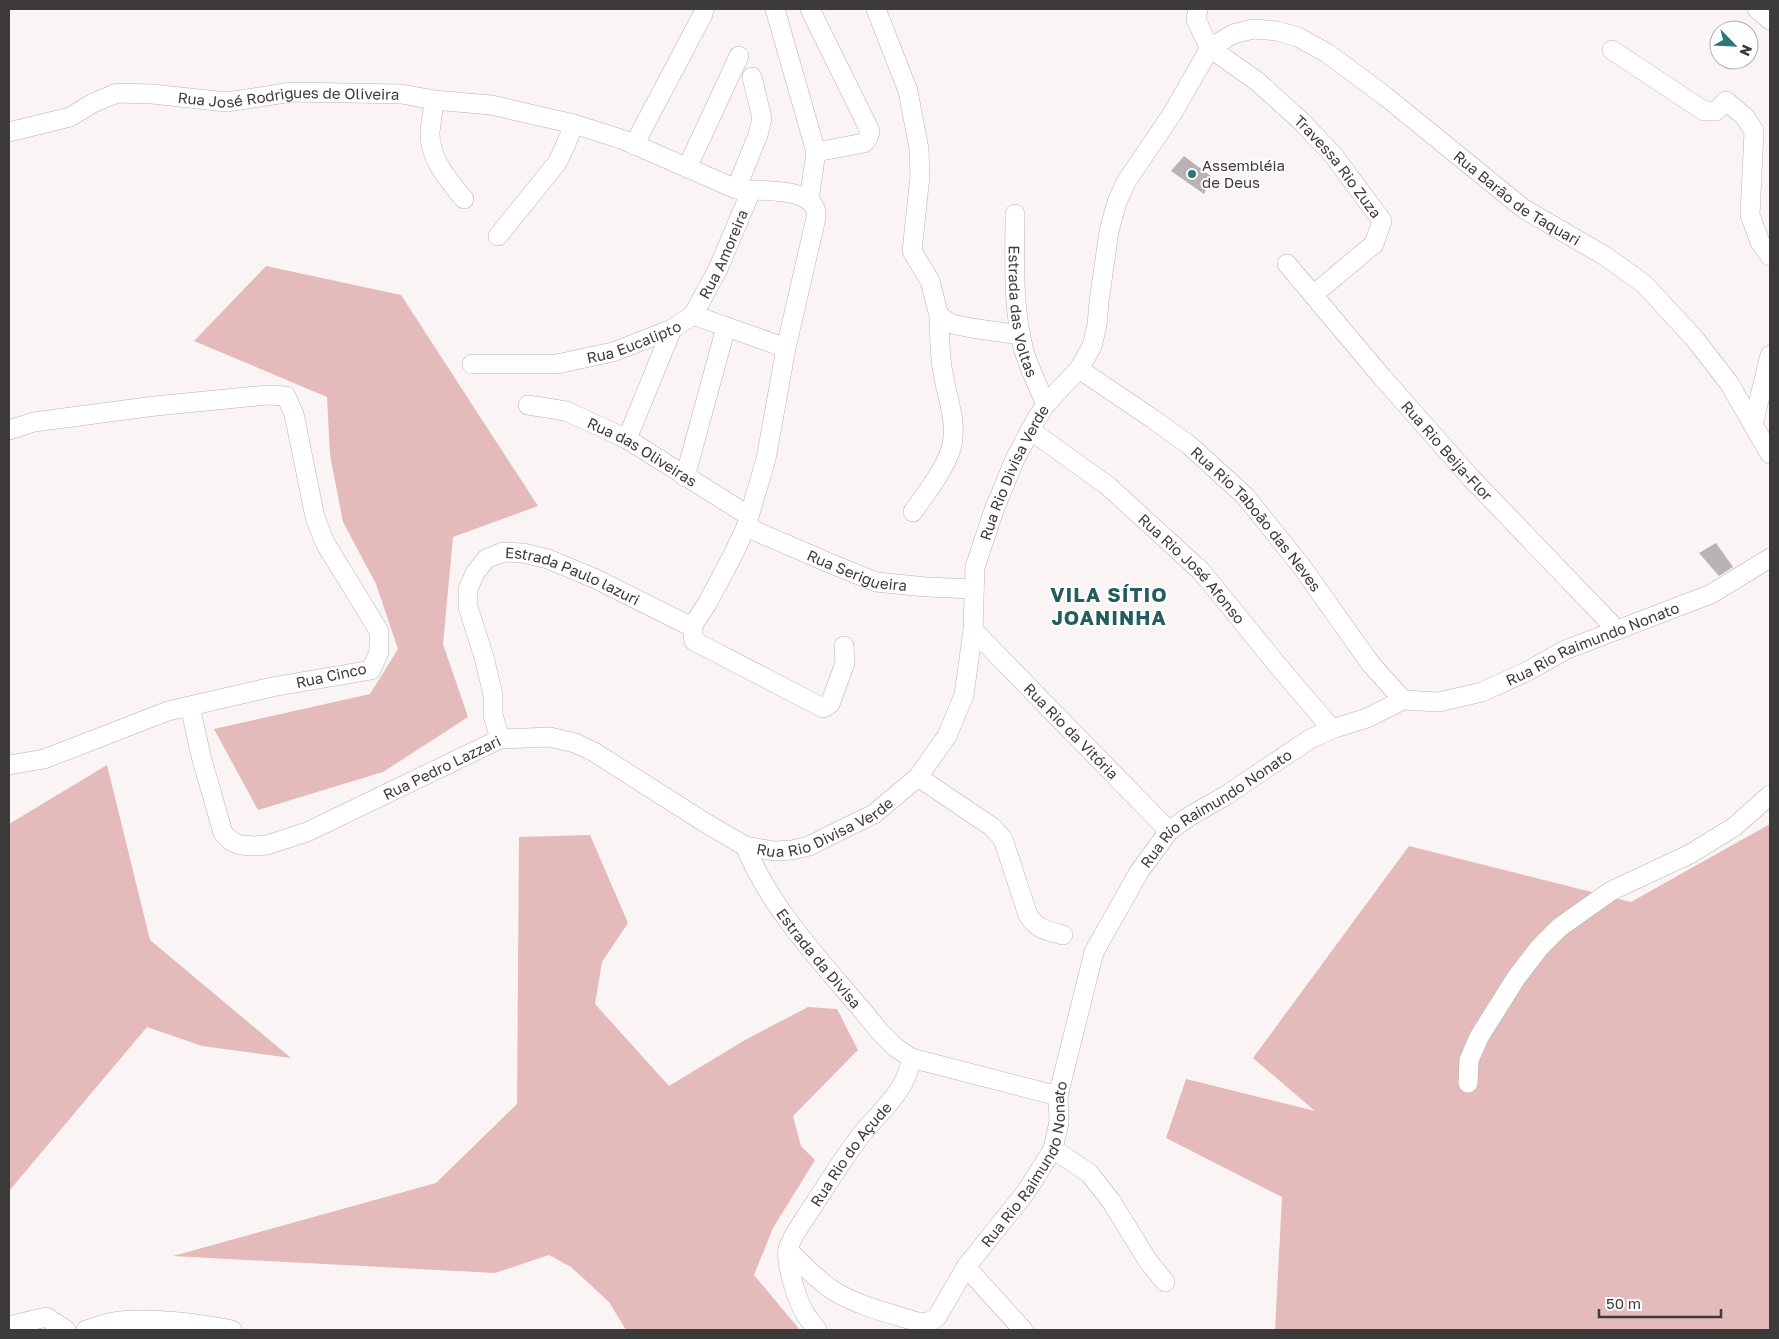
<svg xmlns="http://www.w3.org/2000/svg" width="1779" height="1339" viewBox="0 0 1779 1339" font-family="'Golos Text',sans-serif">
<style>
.green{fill:#e4babb}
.building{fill:#bab3b3}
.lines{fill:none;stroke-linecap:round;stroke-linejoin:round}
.minor-casing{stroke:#b9b2b3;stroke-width:20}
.minor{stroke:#fff;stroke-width:19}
.poi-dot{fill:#2d7777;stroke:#fff;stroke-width:2}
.labels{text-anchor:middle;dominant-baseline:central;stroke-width:4;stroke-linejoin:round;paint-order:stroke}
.street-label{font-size:15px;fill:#3d3a3a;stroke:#fff}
.poi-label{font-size:15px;fill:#3d3a3a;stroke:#fff;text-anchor:start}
.district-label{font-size:20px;font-weight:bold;letter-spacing:1px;fill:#235e5e;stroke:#fff}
</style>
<rect width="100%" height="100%" fill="#fbf4f4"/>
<g class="green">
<polygon points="266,266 401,295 538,506 453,537 443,644 468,717 383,772 258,810 214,729 370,694 398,649 376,584 343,522 330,455 327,397 194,341"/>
<polygon points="107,765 150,940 291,1058 202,1046 147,1027 9,1191 9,824"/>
<polygon points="1770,824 1770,1330 1275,1330 1282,1197 1166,1138 1186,1079 1315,1111 1253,1058 1409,846 1631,902"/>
<polygon points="590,835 628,923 602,962 595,1004 669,1086 745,1040 808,1007 837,1009 858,1050 793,1116 801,1146 815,1160 773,1228 754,1275 800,1330 626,1330 609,1302 571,1267 549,1255 495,1273 173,1256 436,1183 517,1104 519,837"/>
</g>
<g class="building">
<polygon points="1184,156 1212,177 1204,194 1171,171"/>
<polygon points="1716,543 1733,567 1719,576 1699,553"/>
</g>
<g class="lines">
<g class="minor-casing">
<g id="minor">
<polyline points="775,9 816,152 809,200"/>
<polyline points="810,9 870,131 868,138 864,143 816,152"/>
<polyline points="876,9 908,91 919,149 920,176 912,251 930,281 939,316 952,324 971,328 1021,335"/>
<path id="s1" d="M1198 9 1196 19 1205 39 1210 48 1258 82 1302 122 1334 156 1382 221 1374 244 1313 295"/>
<polyline points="1757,9 1770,20"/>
<path id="s2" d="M1210 48 1233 34 1253 29 1277 31 1298 37 1327 53 1385 96 1524 209 1605 256 1644 284 1694 338 1729 383 1770 454"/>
<polyline points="1612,50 1704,111 1716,111 1726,101 1745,117 1754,131 1750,215 1760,242 1770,256"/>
<path d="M434 100C433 111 431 122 430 132 429 158 448 180 464 199"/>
<path id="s3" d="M9 132 70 117 93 103 117 93 152 94 227 102 292 92 402 94 434 100 491 105 574 124 624 140 736 189C757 192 820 185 816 218L786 348 766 459 746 527 733 555 708 602 692 627 694 641 823 708 830 704 845 663 844 646"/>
<polyline points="634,145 703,14 704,9"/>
<polyline points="687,168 739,56"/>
<polyline points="736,189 758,135 762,118 752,77"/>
<path id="s4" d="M1015 214C1015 259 1012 307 1024 351 1030 370 1038 387 1046 404"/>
<polyline points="498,236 557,163 563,151 574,124"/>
<path id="s5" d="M1287 264 1382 377 1471 478 1617 630"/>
<polyline points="693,315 786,348"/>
<path id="s6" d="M472 364H557L613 352 672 329 693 315 718 269 751 191"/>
<path id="s7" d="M1079 369 1153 419 1189 445 1245 496 1302 567 1370 663 1403 700"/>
<path id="s8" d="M528 405 566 411 627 439 749 516"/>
<polyline points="1753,425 1770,355"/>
<polyline points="9,430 34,422 155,406 267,395 286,396 294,414 315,517 325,543 379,631 379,652 371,670 272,687 168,711 44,759 9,765"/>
<path id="s9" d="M1030 430 1108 486 1201 571 1279 667 1332 729"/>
<polyline points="627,439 672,329"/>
<polyline points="685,477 726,327"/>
<path d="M913 512C926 493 947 467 952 445 957 420 947 398 943 373 939 354 940 335 939 316"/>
<path id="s10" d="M746 527 827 562 876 582 926 587 974 589"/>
<path id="s11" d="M973 630 1169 831"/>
<path id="s12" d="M190 706 201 756 223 833 231 841 240 845 254 846 267 845 307 832 500 739 550 737 575 743 594 752 704 822 745 846 774 851 792 850 809 846 847 827 874 814 918 777 947 736 964 695 973 630 975 567 994 510 1015 459 1037 418 1046 404 1079 369 1092 346 1097 325 1099 302 1109 231 1117 202 1126 182 1172 114 1210 48"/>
<path id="s13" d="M500 739 493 715V695L484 657 468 607V589L475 573 486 559 503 552 523 553 548 559 596 579 692 627"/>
<path d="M918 777 992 827 1003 839 1028 915C1036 929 1048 931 1063 935"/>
<path id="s14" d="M745 846C774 917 833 973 880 1032L895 1047 911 1058 1058 1096"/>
<polyline points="1468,1083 1469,1060 1479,1037 1516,978 1539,948 1560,927 1611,891 1690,854 1734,827 1770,795"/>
<polyline points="1053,1149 1089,1173 1111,1201 1148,1261 1165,1282"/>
<path id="s15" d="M788 1250C803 1265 817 1280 834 1291 860 1307 893 1314 921 1323L931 1321 937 1317 966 1267 1026 1192 1053 1149 1059 1122 1058 1096 1094 952 1139 872 1169 831 1190 816 1225 796 1310 739 1332 729 1367 718 1403 700 1439 702 1482 692 1528 671 1565 650 1711 594 1770 558"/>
<polyline points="966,1267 1023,1330"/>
<polyline points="9,1326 46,1317 66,1330"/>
<path d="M86 1330C97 1327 108 1322 120 1321 156 1318 196 1323 232 1330"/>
<path id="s16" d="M817 1330C814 1325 809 1320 806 1315 798 1303 785 1263 788 1249 792 1235 803 1222 811 1209 828 1183 845 1155 865 1130 884 1108 908 1088 911 1058"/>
</g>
</g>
<use href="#minor" class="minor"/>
</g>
<circle class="poi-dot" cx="1192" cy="174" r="5"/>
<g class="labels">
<g class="street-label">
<text stroke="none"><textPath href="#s3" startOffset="288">Rua José Rodrigues de Oliveira</textPath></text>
<text stroke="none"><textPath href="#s1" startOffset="218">Travessa Rio Zuza</textPath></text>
<text stroke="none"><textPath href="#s2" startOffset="366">Rua Barão de Taquari</textPath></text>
<text stroke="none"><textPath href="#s6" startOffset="299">Rua Amoreira</textPath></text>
<text stroke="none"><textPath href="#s4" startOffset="98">Estrada das Voltas</textPath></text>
<text stroke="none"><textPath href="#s6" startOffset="165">Rua Eucalipto</textPath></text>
<text stroke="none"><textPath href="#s5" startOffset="246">Rua Rio Beija-Flor</textPath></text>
<text stroke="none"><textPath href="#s8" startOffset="125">Rua das Oliveiras</textPath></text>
<text stroke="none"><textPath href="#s12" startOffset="1231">Rua Rio Divisa Verde</textPath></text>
<text stroke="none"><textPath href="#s7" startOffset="234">Rua Rio Taboão das Neves</textPath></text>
<text stroke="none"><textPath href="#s10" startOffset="120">Rua Serigueira</textPath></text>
<text stroke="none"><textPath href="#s9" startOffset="214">Rua Rio José Afonso</textPath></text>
<text stroke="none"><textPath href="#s13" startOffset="282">Estrada Paulo lazuri</textPath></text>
<text stroke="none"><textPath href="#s15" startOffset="1192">Rua Rio Raimundo Nonato</textPath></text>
<text transform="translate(331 675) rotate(-12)">Rua Cinco</text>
<text stroke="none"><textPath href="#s11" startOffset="141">Rua Rio da Vitória</textPath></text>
<text stroke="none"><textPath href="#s12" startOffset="371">Rua Pedro Lazzari</textPath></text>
<text stroke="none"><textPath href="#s15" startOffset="772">Rua Rio Raimundo Nonato</textPath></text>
<text stroke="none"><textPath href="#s12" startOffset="796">Rua Rio Divisa Verde</textPath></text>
<text stroke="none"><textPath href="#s14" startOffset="135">Estrada da Divisa</textPath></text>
<text stroke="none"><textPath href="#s16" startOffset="202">Rua Rio do Açude</textPath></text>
<text stroke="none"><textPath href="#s15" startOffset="352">Rua Rio Raimundo Nonato</textPath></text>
</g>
<g class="poi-label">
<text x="1202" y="165">Assembléia<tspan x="1202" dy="17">de Deus</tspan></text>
</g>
<g class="district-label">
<text x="1109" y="594">VILA SÍTIO<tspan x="1109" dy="23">JOANINHA</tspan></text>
</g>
</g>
<rect width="1779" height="1339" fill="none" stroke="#3d3a3a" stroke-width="20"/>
<g transform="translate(1734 45) rotate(114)"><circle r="24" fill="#ffffff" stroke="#b1b0b0"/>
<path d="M0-4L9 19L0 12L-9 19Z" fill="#2d7777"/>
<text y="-8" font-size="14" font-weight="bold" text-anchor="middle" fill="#3d3a3a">N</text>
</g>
<path d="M1599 1309v8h122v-8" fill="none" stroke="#3d3a3a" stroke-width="2.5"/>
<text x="1606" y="1309" font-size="15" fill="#3d3a3a" stroke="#ffffff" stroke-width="4" paint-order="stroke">50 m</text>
</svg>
